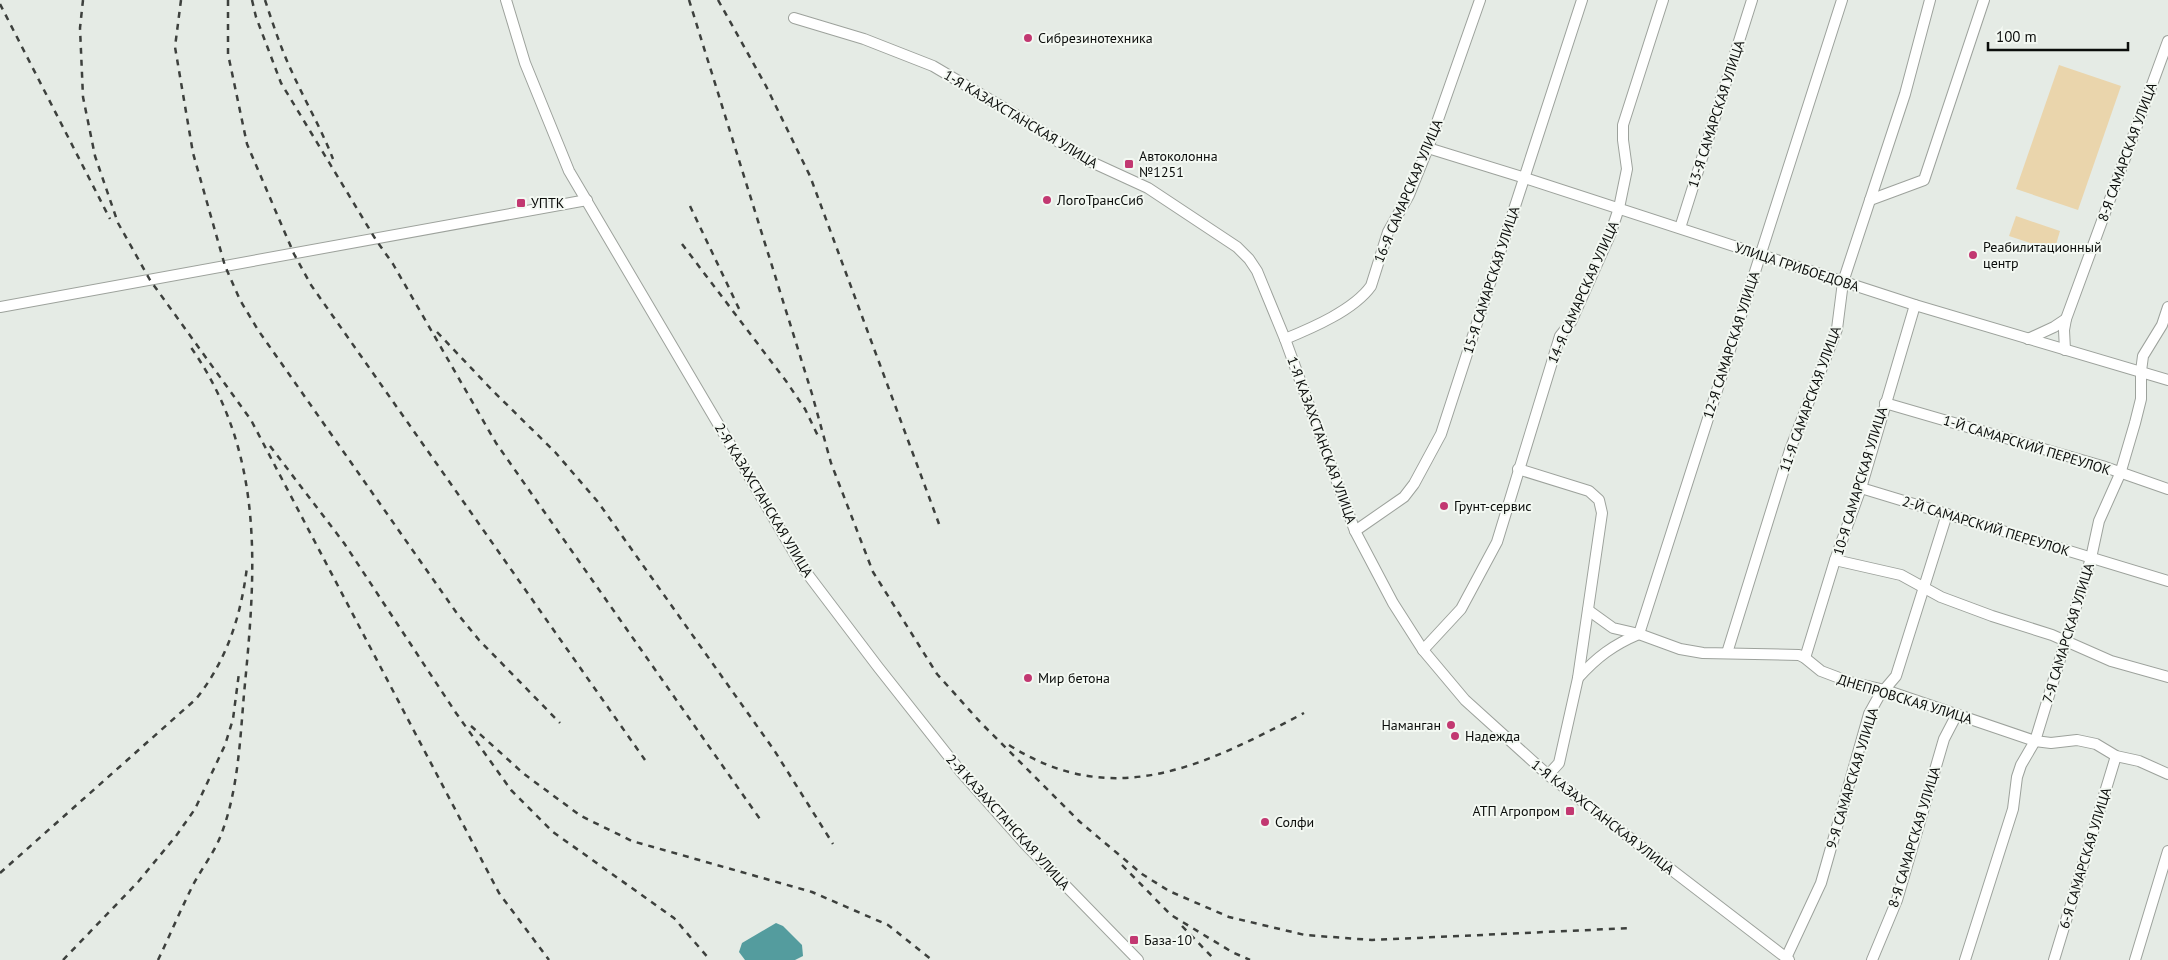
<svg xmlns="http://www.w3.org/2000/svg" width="2168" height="960" viewBox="0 0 2168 960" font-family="'PT Sans',sans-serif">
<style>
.grass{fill:#ead5ac}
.water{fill:#549c9e}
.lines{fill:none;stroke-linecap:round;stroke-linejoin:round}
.minor-casing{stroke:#9da29c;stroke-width:12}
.minor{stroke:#fff;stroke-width:10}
.rail{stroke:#3d403d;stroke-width:2.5;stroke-dasharray:6 6;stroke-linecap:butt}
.poi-dot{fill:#c23871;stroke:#f3f8f2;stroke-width:2}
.labels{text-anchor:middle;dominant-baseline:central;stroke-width:4;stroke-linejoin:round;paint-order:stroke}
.poi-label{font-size:14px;fill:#0b0d0b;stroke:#f3f8f2;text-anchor:start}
.street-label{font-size:14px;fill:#0b0d0b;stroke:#f3f8f2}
</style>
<rect width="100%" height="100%" fill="#e5ebe5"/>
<g class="grass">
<polygon points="2059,65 2121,86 2078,210 2016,189"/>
<polygon points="2016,216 2060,231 2054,251 2009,236"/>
</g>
<polygon class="water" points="776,923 783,926 802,945 803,956 795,960 745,960 739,952 742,943"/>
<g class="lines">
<g class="minor-casing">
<g id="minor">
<polyline points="506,0 525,63 569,171 803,568 878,667 961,772 1025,844 1138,960"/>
<polyline points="794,18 864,39 933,66 1016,115 1087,160 1148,188 1237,247 1249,259 1257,271 1285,339 1355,531 1393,603 1423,650 1465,700 1548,775 1789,960"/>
<polyline points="1428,148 1525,178 1915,305 2168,380"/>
<polyline points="1870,200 1924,180 1984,0"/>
<polyline points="1680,228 1752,0"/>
<polyline points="0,307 587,200"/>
<path d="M1285 339C1312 328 1354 310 1371 286L1388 232 1409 195 1428 148 1480 0"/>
<polyline points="2028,339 2054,327 2066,319"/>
<polyline points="2065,350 2064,330 2066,319 2168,41"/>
<polyline points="1885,403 2102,466 2168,489"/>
<polyline points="1518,469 1589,491 1599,500 1602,513 1578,678 1559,763 1548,775"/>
<polyline points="1861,488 2168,581"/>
<polyline points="1355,531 1404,497 1414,484 1441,434 1582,0"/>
<polyline points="1835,560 1901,575 1941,597 1992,616 2052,635 2111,661 2168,677"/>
<polyline points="1588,610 1613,628 1639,634 1680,649 1703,653 1799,655 1805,658 1821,671 1850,682 1885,690 2035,741 2051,743 2077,740 2096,744 2116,756 2139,761 2168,774"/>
<polyline points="1423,650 1461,609 1497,542 1560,336 1571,322 1610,235 1619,208 1627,169 1623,140 1623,125 1663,0"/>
<polyline points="1727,653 1790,450 1837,329 1843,282 1905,94 1930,0"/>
<polyline points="1805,658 1835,560 1861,488 1915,305"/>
<path d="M1578 678C1597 657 1613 645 1639 634L1842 0"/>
<polyline points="1786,958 1821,883 1869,714 1879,696 1896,676 1947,514"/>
<polyline points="1872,960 1897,900 1944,739 1957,714"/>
<polyline points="1965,960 2013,809 2017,777 2021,765 2035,741 2091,558 2099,521 2120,474 2135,423 2141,399 2141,371 2143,356 2162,325 2168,307"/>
<polyline points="2054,960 2116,756"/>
<polyline points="2135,960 2168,851"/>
</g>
</g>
<use href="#minor" class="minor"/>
<g class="rail">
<polyline points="83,0 80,28 83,97 95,156 118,223 150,280 251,420 499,893 549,960"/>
<polyline points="181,0 175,47 193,153 225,266 240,300 258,330 456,612 479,640 560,723"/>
<polyline points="228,0 228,54 247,144 294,254 311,285 645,760"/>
<polyline points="252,0 256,17 281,83 376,240 393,264 496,443 762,822"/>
<path d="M265 0C273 24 281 49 292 72 305 101 321 128 333 159"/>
<polyline points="689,0 812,394 831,463 873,572 937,674 981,723 1080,822 1142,874 1169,891 1229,917 1305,935 1372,940 1632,928"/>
<polyline points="718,0 766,86 810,176 939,524"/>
<polyline points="0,4 110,219"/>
<polyline points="690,206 741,313"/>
<polyline points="682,244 786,381 805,409 818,436"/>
<polyline points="437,332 492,390 555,452 598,502 774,750 833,844"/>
<polyline points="270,446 344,543 456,713 511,790 553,832 674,918 710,960"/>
<polyline points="471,726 524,774 581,816 632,841 812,892 888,925 932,960"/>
<path d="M1009 745C1114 812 1205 765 1304 713"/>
<polyline points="1122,865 1171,915 1232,952 1250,960"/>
<path d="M0 873 196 699C227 660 241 616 247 567"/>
<polyline points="1182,926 1215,960"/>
<polyline points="63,960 138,882 176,836 195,809 225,745 233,719 239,673"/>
<path d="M158 960C170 935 181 909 193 885 202 868 214 853 221 835 238 791 240 741 244 694 256 569 266 454 190 346"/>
</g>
</g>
<g class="poi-dot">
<circle cx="1028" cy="38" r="5"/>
<rect x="1124" y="159" width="10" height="10" rx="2.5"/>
<circle cx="1047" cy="200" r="5"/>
<rect x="516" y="198" width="10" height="10" rx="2.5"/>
<circle cx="1973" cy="255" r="5"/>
<circle cx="1444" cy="506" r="5"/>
<circle cx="1028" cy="678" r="5"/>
<circle cx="1451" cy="725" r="5"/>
<circle cx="1455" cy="736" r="5"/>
<rect x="1565" y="806" width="10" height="10" rx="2.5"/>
<circle cx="1265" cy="822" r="5"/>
<rect x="1129" y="935" width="10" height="10" rx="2.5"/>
</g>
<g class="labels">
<g class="poi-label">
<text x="1038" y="38">Сибрезинотехника</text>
<text x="1139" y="156">Автоколонна<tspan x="1139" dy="16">№1251</tspan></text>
<text x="1057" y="200">ЛогоТрансСиб</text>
<text x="531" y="203">УПТК</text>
<text x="1983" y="247">Реабилитационный<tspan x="1983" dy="16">центр</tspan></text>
<text x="1454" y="506">Грунт-сервис</text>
<text x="1038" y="678">Мир бетона</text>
<text x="1441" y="725" text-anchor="end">Наманган</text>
<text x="1465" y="736">Надежда</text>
<text x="1560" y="811" text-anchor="end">АТП Агропром</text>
<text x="1275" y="822">Солфи</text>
<text x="1144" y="940">База-10</text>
</g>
<g class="street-label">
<text transform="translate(1716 114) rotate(-72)">13-Я САМАРСКАЯ УЛИЦА</text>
<text transform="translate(1021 119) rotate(31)">1-Я КАЗАХСТАНСКАЯ УЛИЦА</text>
<text transform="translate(2127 152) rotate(-70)">8-Я САМАРСКАЯ УЛИЦА</text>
<text transform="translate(1408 191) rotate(-67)">16-Я САМАРСКАЯ УЛИЦА</text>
<text transform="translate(1797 267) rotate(18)">УЛИЦА ГРИБОЕДОВА</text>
<text transform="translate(1491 280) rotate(-72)">15-Я САМАРСКАЯ УЛИЦА</text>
<text transform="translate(1583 292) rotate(-66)">14-Я САМАРСКАЯ УЛИЦА</text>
<text transform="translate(1731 345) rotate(-72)">12-Я САМАРСКАЯ УЛИЦА</text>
<text transform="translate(1810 399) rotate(-70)">11-Я САМАРСКАЯ УЛИЦА</text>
<text transform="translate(1322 440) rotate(70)">1-Я КАЗАХСТАНСКАЯ УЛИЦА</text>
<text transform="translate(2027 445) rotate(17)">1-Й САМАРСКИЙ ПЕРЕУЛОК</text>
<text transform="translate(1860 481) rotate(-73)">10-Я САМАРСКАЯ УЛИЦА</text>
<text transform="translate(764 500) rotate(59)">2-Я КАЗАХСТАНСКАЯ УЛИЦА</text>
<text transform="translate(1986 526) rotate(17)">2-Й САМАРСКИЙ ПЕРЕУЛОК</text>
<text transform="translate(2068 633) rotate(-73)">7-Я САМАРСКАЯ УЛИЦА</text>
<text transform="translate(1905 699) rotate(17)">ДНЕПРОВСКАЯ УЛИЦА</text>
<text transform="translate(1852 778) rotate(-73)">9-Я САМАРСКАЯ УЛИЦА</text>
<text transform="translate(1603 817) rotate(38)">1-Я КАЗАХСТАНСКАЯ УЛИЦА</text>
<text transform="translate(1008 822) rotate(48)">2-Я КАЗАХСТАНСКАЯ УЛИЦА</text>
<text transform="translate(1914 837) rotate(-73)">8-Я САМАРСКАЯ УЛИЦА</text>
<text transform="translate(2085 858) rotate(-73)">6-Я САМАРСКАЯ УЛИЦА</text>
</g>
</g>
<path d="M1988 42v8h140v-8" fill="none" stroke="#0b0d0b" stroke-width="2.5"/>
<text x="1996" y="42" font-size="15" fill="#0b0d0b" stroke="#f3f8f2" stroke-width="4" paint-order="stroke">100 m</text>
</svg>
